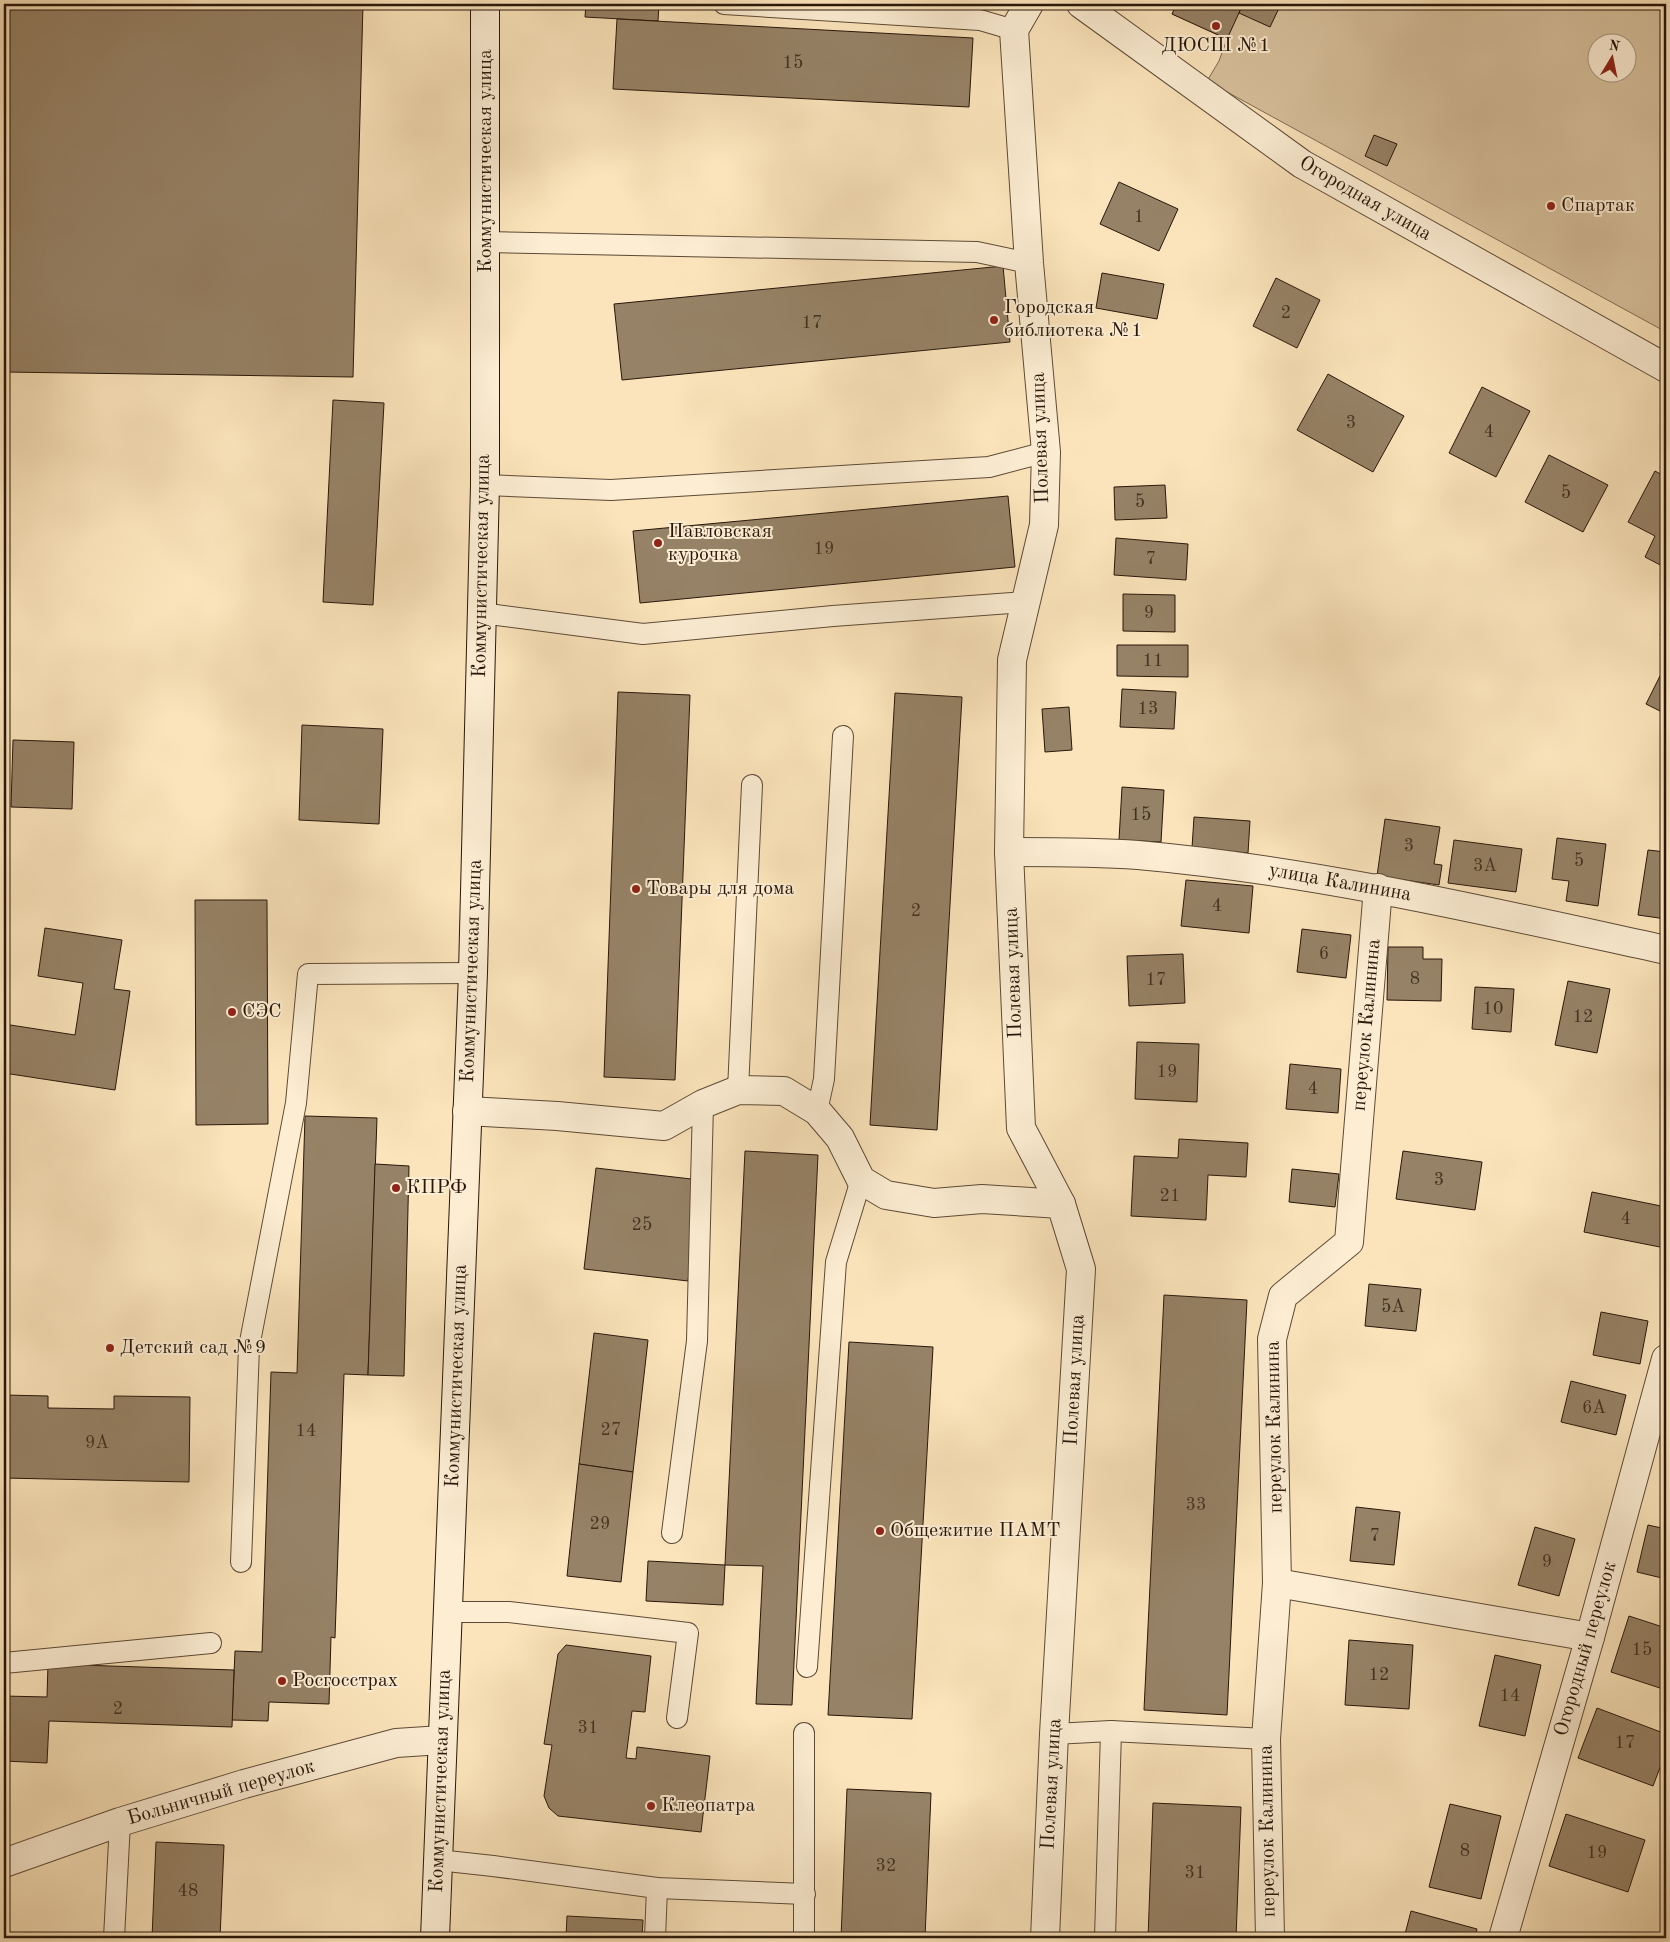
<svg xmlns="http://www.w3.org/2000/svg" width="1670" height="1942" viewBox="0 0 1670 1942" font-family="'Old Standard TT',serif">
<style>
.green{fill:#d7c19d;stroke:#806c54;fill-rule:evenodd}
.building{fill:#968266;stroke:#28170a}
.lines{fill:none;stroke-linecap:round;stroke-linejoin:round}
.service-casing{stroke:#5d4a36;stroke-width:22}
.minor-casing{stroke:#5d4a36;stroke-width:30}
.tertiary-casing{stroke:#5d4a36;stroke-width:30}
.secondary-casing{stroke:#28170a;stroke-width:30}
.service{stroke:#fcedd3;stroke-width:20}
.minor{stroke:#fcedd3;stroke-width:28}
.tertiary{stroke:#fcedd3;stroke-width:28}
.secondary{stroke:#fcedd3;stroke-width:28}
.poi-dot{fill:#8f2418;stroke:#fcedd3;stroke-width:2}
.labels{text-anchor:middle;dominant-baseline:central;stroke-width:4;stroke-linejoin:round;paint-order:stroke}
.number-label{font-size:18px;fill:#443221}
.poi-label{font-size:20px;fill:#28170a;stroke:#fcedd3;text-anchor:start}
.street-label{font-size:20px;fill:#28170a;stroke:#fcedd3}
</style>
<rect width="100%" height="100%" fill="#fbe4bb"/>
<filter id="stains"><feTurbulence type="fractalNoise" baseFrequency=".004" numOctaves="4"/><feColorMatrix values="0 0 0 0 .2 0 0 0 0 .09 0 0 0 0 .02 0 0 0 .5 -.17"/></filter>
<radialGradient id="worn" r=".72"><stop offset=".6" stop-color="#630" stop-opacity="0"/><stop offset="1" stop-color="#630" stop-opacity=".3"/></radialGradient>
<path class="green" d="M1177 4H1666V332L1207 81 1219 61 1227 39 1172 14ZM1598 42H1628V72H1598Z"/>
<g class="building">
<polygon points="4,4 363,4 353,377 4,372"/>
<polygon points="586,4 659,4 658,21 585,17"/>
<polygon points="1177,4 1243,4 1227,39 1172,14"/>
<polygon points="1243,4 1281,4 1270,27 1239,13"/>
<polygon points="617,19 973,38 969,107 613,89"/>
<polygon points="1374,135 1397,144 1387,166 1365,156"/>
<polygon points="1119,182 1178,209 1159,251 1100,224"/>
<polygon points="1003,266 1010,342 622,380 614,304"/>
<polygon points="1102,273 1164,284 1157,319 1096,308"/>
<polygon points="1276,278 1320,300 1297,348 1253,326"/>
<polygon points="1328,374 1404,416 1373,472 1297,430"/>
<polygon points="1482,387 1530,411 1496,477 1449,453"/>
<polygon points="333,400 384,403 373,605 323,602"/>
<polygon points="1549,455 1608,485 1583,532 1525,502"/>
<polygon points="1655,471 1666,477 1666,568 1645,557 1655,536 1628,522"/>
<polygon points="1165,485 1167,518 1115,520 1114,487"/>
<polygon points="1008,496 1015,567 640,603 633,531"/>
<polygon points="1116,538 1188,544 1186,580 1114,575"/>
<polygon points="1123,594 1175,595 1175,632 1123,631"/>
<polygon points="1666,621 1666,638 1660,635"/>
<polygon points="1117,645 1188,645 1188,677 1117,676"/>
<polygon points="1663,670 1666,672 1666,714 1646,704"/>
<polygon points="1122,689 1176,692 1174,729 1120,727"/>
<polygon points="618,692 690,695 675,1080 604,1077"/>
<polygon points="895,693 962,697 937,1130 870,1125"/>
<polygon points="1069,707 1072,750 1045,752 1042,709"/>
<polygon points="302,725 383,729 379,824 299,820"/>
<polygon points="13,740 74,742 72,809 11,807"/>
<polygon points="1122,787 1164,790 1161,842 1119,840"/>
<polygon points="1194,817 1250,821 1248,853 1192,848"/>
<polygon points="1385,819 1440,827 1434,864 1442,865 1439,885 1377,876"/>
<polygon points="1557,838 1606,844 1598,906 1566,901 1569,881 1552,879"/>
<polygon points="1454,840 1522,849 1516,892 1448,883"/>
<polygon points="1648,850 1666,852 1666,919 1638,915"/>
<polygon points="1186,880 1253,886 1249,933 1181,926"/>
<polygon points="195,900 267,900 268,1124 196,1125"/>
<polygon points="45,928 122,940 114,989 130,991 115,1090 4,1073 4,1024 75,1035 83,983 38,976"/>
<polygon points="1302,929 1351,935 1346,978 1297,972"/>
<polygon points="1388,947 1423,947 1423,959 1442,959 1441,1001 1387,1000"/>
<polygon points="1183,954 1185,1003 1129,1006 1127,956"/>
<polygon points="1568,981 1610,989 1597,1053 1555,1045"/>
<polygon points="1475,987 1514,989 1511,1032 1472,1029"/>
<polygon points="1137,1042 1199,1044 1197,1102 1135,1099"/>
<polygon points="1290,1064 1341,1069 1338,1113 1286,1109"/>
<polygon points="305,1116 377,1118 368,1375 344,1374 335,1638 331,1637 329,1704 269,1702 268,1721 232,1720 235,1651 262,1652 271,1372 297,1373"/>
<polygon points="1179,1139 1248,1143 1246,1177 1208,1175 1206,1220 1131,1216 1134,1156 1178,1158"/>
<polygon points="745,1151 818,1155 792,1705 756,1704 763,1566 725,1565"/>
<polygon points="1403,1151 1482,1162 1475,1210 1396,1199"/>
<polygon points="375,1164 409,1166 404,1376 368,1375"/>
<polygon points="596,1168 700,1180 688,1281 584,1269"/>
<polygon points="1292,1169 1339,1174 1335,1207 1289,1202"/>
<polygon points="1592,1192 1666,1207 1665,1248 1584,1232"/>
<polygon points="1369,1284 1421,1289 1416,1331 1365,1326"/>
<polygon points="1164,1295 1247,1300 1227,1715 1144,1710"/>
<polygon points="1601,1312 1648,1321 1640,1364 1593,1355"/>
<polygon points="594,1333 648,1340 633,1472 579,1464"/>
<polygon points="849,1342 933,1347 912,1719 828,1715"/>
<polygon points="1571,1381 1626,1395 1616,1435 1561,1422"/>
<polygon points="4,1395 48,1396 48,1408 114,1409 114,1396 190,1397 189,1482 4,1478"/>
<polygon points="579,1464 633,1472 621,1582 567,1576"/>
<polygon points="1356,1507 1400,1512 1394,1565 1350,1561"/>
<polygon points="1648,1525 1666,1529 1666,1579 1637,1572"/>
<polygon points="1535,1527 1575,1539 1559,1596 1518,1585"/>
<polygon points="648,1561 725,1565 723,1605 646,1601"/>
<polygon points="1629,1616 1666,1628 1666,1690 1611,1672"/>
<polygon points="1349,1640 1413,1645 1409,1709 1345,1705"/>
<polygon points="566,1645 651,1656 645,1712 632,1711 626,1758 636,1759 637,1747 710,1756 701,1832 558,1816 549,1808 544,1796 552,1745 544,1744 558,1654"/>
<polygon points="1495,1655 1541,1665 1525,1736 1479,1726"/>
<polygon points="48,1664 234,1670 232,1727 49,1721 47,1763 4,1761 4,1696 47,1697"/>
<polygon points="1597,1708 1666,1734 1666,1752 1653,1786 1578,1758"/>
<polygon points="847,1789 931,1793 925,1938 841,1938"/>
<polygon points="1153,1803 1241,1807 1236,1938 1148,1938"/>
<polygon points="1450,1804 1501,1816 1481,1899 1429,1887"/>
<polygon points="1566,1814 1645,1840 1628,1892 1549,1866"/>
<polygon points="156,1842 224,1845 220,1938 152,1938"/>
<polygon points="1411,1911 1477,1929 1475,1938 1404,1938"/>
<polygon points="567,1916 643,1920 642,1938 566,1938"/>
</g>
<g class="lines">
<g class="service-casing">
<g id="service">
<polyline points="724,4 980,20 1014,30"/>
<polyline points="486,242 977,252 1029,263"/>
<polyline points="485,485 611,490 989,467 1046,452"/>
<polyline points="481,613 643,634 833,616 1025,602"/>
<polyline points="738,1090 752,785"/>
<polyline points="817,1111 824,1079 843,736"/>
<polyline points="672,1533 697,1341 703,1104"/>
<polyline points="241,1562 249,1347 296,1103 308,974 473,973"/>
<polyline points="448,1612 509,1612 688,1633 677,1718"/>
<polyline points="4,1663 211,1643"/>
<polyline points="807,1667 836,1262 861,1180"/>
<polyline points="1054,1734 1111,1731 1266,1739"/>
<polyline points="438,1860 493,1866 657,1888 805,1894"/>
<polyline points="114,1938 120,1822"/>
<polyline points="655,1938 657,1888"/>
<polyline points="804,1938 804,1733"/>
<polyline points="1105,1938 1111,1731"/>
</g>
</g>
<g class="minor-casing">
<g id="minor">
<polyline points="1029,4 1014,30 1029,263 1046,452 1044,525 1012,660 1009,852 1021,1128 1061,1204 1081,1269 1054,1734 1045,1938"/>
<path d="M1009 852C1052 852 1095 852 1138 855 1317 871 1491 912 1666 950"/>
<polyline points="467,1111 557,1116 664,1126 703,1104 738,1090 784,1091 817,1111 840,1138 861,1180 886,1195 934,1203 982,1199 1061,1204"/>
<polyline points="1277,1583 1590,1637"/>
<polyline points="1270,1938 1266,1739 1277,1583 1272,1339 1283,1296 1349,1242 1378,888"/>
<polyline points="1503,1938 1590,1637 1666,1359"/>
</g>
</g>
<g class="tertiary-casing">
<g id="tertiary">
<polyline points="1081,4 1302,164 1666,368"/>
<polyline points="4,1863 120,1822 244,1784 396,1743 442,1740"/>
</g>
</g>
<g class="secondary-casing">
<polyline id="secondary" points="435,1938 473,973 485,485 485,4"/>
</g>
<use href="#service" class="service"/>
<use href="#minor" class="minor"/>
<use href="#tertiary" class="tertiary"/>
<use href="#secondary" class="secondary"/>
</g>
<g class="poi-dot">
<circle cx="1216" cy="26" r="5"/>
<circle cx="1551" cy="206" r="5"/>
<circle cx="994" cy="320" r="5"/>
<circle cx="658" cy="543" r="5"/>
<circle cx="636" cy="889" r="5"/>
<circle cx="232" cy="1012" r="5"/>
<circle cx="396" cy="1188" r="5"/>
<circle cx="110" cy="1348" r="5"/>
<circle cx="880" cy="1531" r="5"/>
<circle cx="282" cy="1681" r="5"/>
<circle cx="651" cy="1806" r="5"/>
</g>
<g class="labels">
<g class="number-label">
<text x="793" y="63">15</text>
<text x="1139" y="217">1</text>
<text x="1286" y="313">2</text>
<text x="812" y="323">17</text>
<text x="1351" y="423">3</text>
<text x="1489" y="432">4</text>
<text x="1566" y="493">5</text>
<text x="1140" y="502">5</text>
<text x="824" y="549">19</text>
<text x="1151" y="559">7</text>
<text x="1149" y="613">9</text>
<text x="1153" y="661">11</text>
<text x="1148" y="709">13</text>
<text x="1141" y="815">15</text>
<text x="1409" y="846">3</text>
<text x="1579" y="861">5</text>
<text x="1485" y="866">3А</text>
<text x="1217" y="906">4</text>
<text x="916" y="911">2</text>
<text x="1324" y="954">6</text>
<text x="1415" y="979">8</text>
<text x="1156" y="980">17</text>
<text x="1493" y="1009">10</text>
<text x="1583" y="1017">12</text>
<text x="1167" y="1072">19</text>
<text x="1313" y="1089">4</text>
<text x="1439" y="1180">3</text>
<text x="1170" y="1196">21</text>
<text x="1626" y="1219">4</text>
<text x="642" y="1225">25</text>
<text x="1393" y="1307">5А</text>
<text x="1594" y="1408">6А</text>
<text x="611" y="1430">27</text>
<text x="306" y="1431">14</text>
<text x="97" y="1443">9А</text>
<text x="1196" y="1505">33</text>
<text x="600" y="1524">29</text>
<text x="1375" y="1536">7</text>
<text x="1547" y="1562">9</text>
<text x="1642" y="1650">15</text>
<text x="1379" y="1675">12</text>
<text x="1510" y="1696">14</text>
<text x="118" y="1709">2</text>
<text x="588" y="1728">31</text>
<text x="1625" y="1743">17</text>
<text x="1465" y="1851">8</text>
<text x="1597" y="1853">19</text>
<text x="886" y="1866">32</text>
<text x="1195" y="1873">31</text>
<text x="188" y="1891">48</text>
</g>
<g class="poi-label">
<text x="1216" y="46" text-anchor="middle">ДЮСШ №1</text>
<text x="1561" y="206">Спартак</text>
<text x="1004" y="308">Городская<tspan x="1004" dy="23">библиотека №1</tspan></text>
<text x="668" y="532">Павловская<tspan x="668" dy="23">курочка</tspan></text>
<text x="646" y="889">Товары для дома</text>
<text x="242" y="1012">СЭС</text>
<text x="406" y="1188">КПРФ</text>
<text x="120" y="1348">Детский сад №9</text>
<text x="890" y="1531">Общежитие ПАМТ</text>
<text x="292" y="1681">Росгосстрах</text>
<text x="661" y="1806">Клеопатра</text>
</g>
<g class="street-label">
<text transform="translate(486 161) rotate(-90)">Коммунистическая улица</text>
<text transform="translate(1365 199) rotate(30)">Огородная улица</text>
<text transform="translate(1041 438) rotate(-92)">Полевая улица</text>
<text transform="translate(482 566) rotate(-89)">Коммунистическая улица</text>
<text transform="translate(1340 883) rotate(10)">улица Калинина</text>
<text transform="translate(472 971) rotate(-88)">Коммунистическая улица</text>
<text transform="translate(1014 973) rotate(-92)">Полевая улица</text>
<text transform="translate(1367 1025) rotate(-85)">переулок Калинина</text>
<text transform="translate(457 1376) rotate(-88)">Коммунистическая улица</text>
<text transform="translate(1075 1380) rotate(-87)">Полевая улица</text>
<text transform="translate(1275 1427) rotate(-91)">переулок Калинина</text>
<text transform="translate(1586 1649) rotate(-74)">Огородный переулок</text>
<text transform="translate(441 1781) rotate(-88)">Коммунистическая улица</text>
<text transform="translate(1052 1784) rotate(-87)">Полевая улица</text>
<text transform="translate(221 1793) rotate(-16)">Больничный переулок</text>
<text transform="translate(1268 1831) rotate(-91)">переулок Калинина</text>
</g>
</g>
<rect width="1670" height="1942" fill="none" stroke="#fbe4bb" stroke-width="20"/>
<rect x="5" y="5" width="1660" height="1932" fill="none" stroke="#28170a" stroke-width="2.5"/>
<rect x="10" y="10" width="1650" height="1922" fill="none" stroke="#28170a"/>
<g transform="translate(1612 58) rotate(10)"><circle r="24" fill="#fcedd3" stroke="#a79783"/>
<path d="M0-4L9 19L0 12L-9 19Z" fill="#8f2418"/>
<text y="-8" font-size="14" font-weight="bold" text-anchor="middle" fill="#28170a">N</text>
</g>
<rect width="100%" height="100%" filter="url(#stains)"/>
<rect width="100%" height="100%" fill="url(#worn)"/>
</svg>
